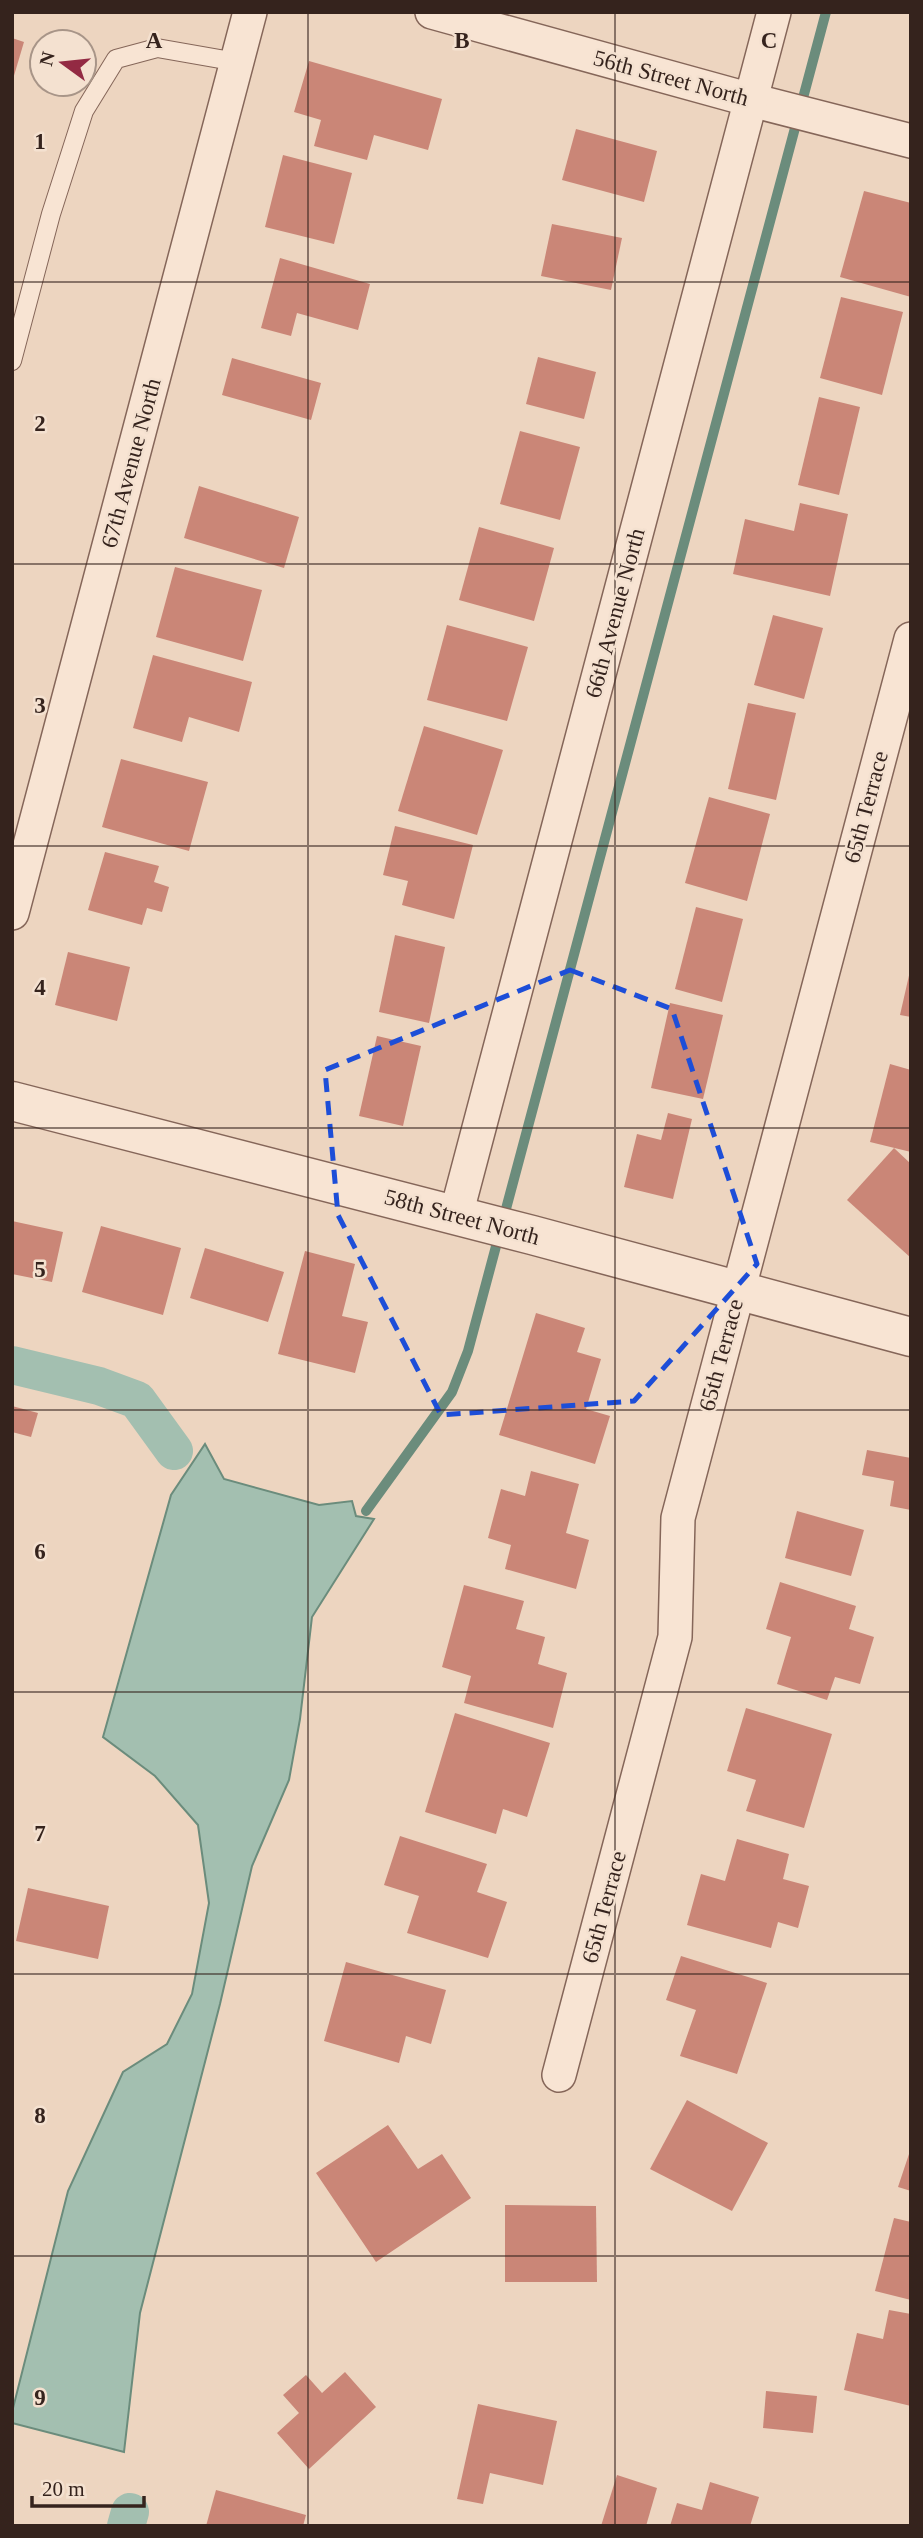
<svg xmlns="http://www.w3.org/2000/svg" width="923" height="2538" viewBox="0 0 923 2538" font-family="Georgia,serif">
<style>
.water{fill:#a3bfb0;stroke:#6b8c7c;stroke-width:2}
.lines{fill:none;stroke-linecap:round;stroke-linejoin:round}
.stream{stroke:#6b8c7c;stroke-width:10}
.canal{stroke:#a3bfb0;stroke-width:38}
.building{fill:#ca8677}
.service-casing{stroke:#856659;stroke-width:20}
.minor-casing{stroke:#856659;stroke-width:36}
.tertiary-casing{stroke:#856659;stroke-width:41}
.service{stroke:#f8e4d3;stroke-width:18}
.minor{stroke:#f8e4d3;stroke-width:33}
.tertiary{stroke:#f8e4d3;stroke-width:38}
.marked{fill:none;stroke:#1d4ed8;stroke-width:5;stroke-dasharray:14 9;stroke-linejoin:round}
.grid{fill:none;stroke:#35231d;stroke-width:2;stroke-opacity:0.55}
.labels{text-anchor:middle;dominant-baseline:central;stroke-width:5;stroke-linejoin:round;paint-order:stroke}
.street-label{font-size:23px;fill:#35231d;stroke:#f4e1d0}
.grid-label{font-size:23px;text-anchor:middle;font-weight:bold;fill:#35231d;stroke:#f4e1d0;stroke-width:5;stroke-linejoin:round;paint-order:stroke}
</style>
<rect width="100%" height="100%" fill="#edd5c0"/>
<polygon class="water" points="205,1444 224,1479 319,1505 352,1501 356,1516 374,1519 312,1617 300,1719 289,1780 252,1866 220,2004 140,2313 124,2452 12,2423 12,2412 68,2191 123,2072 167,2044 192,1994 209,1903 198,1825 155,1776 103,1737 171,1495"/>
<g class="lines">
<polyline class="stream" points="366,1511 452,1392 468,1351 826,12"/>
<g class="canal">
<polyline points="12,1365 99,1386 137,1400 174,1451"/>
<polyline points="126,2526 130,2512"/>
</g>
</g>
<g class="building">
<polygon points="12,38 24,42 13,79 12,79"/>
<polygon points="309,61 442,99 428,150 374,135 367,160 314,146 321,120 294,112"/>
<polygon points="576,129 657,151 644,202 562,180"/>
<polygon points="283,155 352,173 334,244 265,227"/>
<polygon points="864,191 911,203 911,297 840,277"/>
<polygon points="552,224 622,238 611,290 541,276"/>
<polygon points="280,258 370,284 358,330 297,313 291,336 261,328"/>
<polygon points="841,297 903,312 882,395 820,378"/>
<polygon points="538,357 596,372 584,419 526,404"/>
<polygon points="232,358 321,383 311,420 222,395"/>
<polygon points="819,397 860,407 839,495 798,485"/>
<polygon points="520,431 580,447 560,520 500,504"/>
<polygon points="199,486 299,517 284,568 184,538"/>
<polygon points="800,503 848,514 830,596 733,574 745,519 794,531"/>
<polygon points="479,527 554,548 534,621 459,600"/>
<polygon points="175,567 262,590 243,661 156,637"/>
<polygon points="773,615 823,628 804,699 754,685"/>
<polygon points="447,625 528,647 507,721 427,700"/>
<polygon points="153,655 252,682 239,732 189,717 182,742 133,728"/>
<polygon points="748,703 796,713 776,800 728,789"/>
<polygon points="424,726 503,750 477,835 398,811"/>
<polygon points="121,759 208,782 189,851 102,827"/>
<polygon points="709,797 770,814 747,901 685,883"/>
<polygon points="395,826 473,845 454,919 402,905 408,881 383,875"/>
<polygon points="105,852 159,866 154,882 169,887 162,912 147,908 142,925 88,910"/>
<polygon points="696,907 743,919 722,1002 675,989"/>
<polygon points="395,935 445,947 429,1023 379,1012"/>
<polygon points="68,952 130,967 117,1021 55,1005"/>
<polygon points="910,971 911,971 911,1017 900,1015"/>
<polygon points="670,1003 723,1015 703,1099 651,1088"/>
<polygon points="377,1036 421,1046 403,1126 359,1116"/>
<polygon points="890,1064 911,1070 911,1152 870,1142"/>
<polygon points="668,1113 692,1119 673,1199 624,1187 637,1134 661,1140"/>
<polygon points="894,1148 911,1164 911,1258 847,1200"/>
<polygon points="12,1221 63,1232 52,1282 12,1274"/>
<polygon points="101,1226 181,1248 163,1315 82,1292"/>
<polygon points="205,1248 284,1272 268,1322 190,1298"/>
<polygon points="305,1251 355,1264 342,1316 368,1322 355,1373 278,1354"/>
<polygon points="536,1313 585,1328 577,1352 601,1359 586,1409 610,1416 595,1464 499,1435"/>
<polygon points="12,1406 38,1413 31,1437 12,1432"/>
<polygon points="867,1450 911,1458 911,1510 890,1506 894,1481 862,1475"/>
<polygon points="531,1471 579,1484 566,1533 589,1540 576,1589 505,1569 511,1545 488,1538 501,1489 525,1496"/>
<polygon points="797,1511 864,1530 851,1576 785,1558"/>
<polygon points="780,1582 856,1606 849,1629 874,1637 860,1684 835,1677 827,1700 777,1684 791,1637 766,1629"/>
<polygon points="464,1585 524,1601 516,1629 545,1637 538,1664 567,1673 553,1728 464,1703 471,1676 442,1667"/>
<polygon points="746,1708 832,1734 804,1828 746,1811 756,1780 727,1771"/>
<polygon points="455,1713 550,1743 527,1817 503,1809 496,1834 425,1812"/>
<polygon points="400,1836 487,1864 477,1892 507,1902 488,1958 407,1933 419,1896 384,1885"/>
<polygon points="737,1839 789,1854 783,1879 809,1886 798,1928 778,1922 771,1948 687,1925 701,1874 725,1881"/>
<polygon points="28,1888 109,1906 98,1959 16,1941"/>
<polygon points="681,1956 767,1983 737,2074 680,2056 696,2010 666,2000"/>
<polygon points="346,1962 446,1990 431,2044 406,2036 399,2063 324,2041"/>
<polygon points="687,2100 768,2143 732,2211 650,2169"/>
<polygon points="388,2125 418,2169 442,2154 471,2198 376,2262 316,2173"/>
<polygon points="910,2151 911,2151 911,2191 898,2187"/>
<polygon points="505,2205 596,2206 597,2282 505,2282"/>
<polygon points="894,2218 911,2222 911,2300 875,2291"/>
<polygon points="889,2310 911,2314 911,2406 844,2390 857,2333 883,2339"/>
<polygon points="345,2372 376,2407 309,2469 277,2433 299,2413 283,2395 306,2375 322,2393"/>
<polygon points="766,2391 817,2396 813,2433 763,2428"/>
<polygon points="478,2404 557,2421 543,2485 490,2473 483,2504 457,2499"/>
<polygon points="617,2475 657,2488 646,2526 601,2526"/>
<polygon points="710,2482 759,2497 750,2526 670,2526 677,2503 702,2510"/>
<polygon points="216,2490 306,2515 303,2526 206,2526"/>
</g>
<g class="lines">
<g class="service-casing">
<polyline id="service" points="12,361 51,214 84,111 116,59 157,48 237,62"/>
</g>
<g class="minor-casing">
<g id="minor">
<polyline points="432,12 751,100 911,141"/>
<polyline points="12,913 250,12"/>
<polyline points="456,1215 774,12"/>
<polyline points="559,2075 675,1637 678,1518 911,639"/>
</g>
</g>
<g class="tertiary-casing">
<polyline id="tertiary" points="12,1101 532,1235 911,1337"/>
</g>
<use href="#service" class="service"/>
<use href="#minor" class="minor"/>
<use href="#tertiary" class="tertiary"/>
</g>
<path class="marked" d="M570 970 672 1009 757 1264 634 1401 441 1415 338 1215 325 1070Z"/>
<path class="grid" d="M308 12V2526M615 12V2526M12 282H911M12 564H911M12 846H911M12 1128H911M12 1410H911M12 1692H911M12 1974H911M12 2256H911"/>
<g class="labels">
<g class="street-label">
<text transform="translate(671 78) rotate(15)">56th Street North</text>
<text transform="translate(131 463) rotate(-75)">67th Avenue North</text>
<text transform="translate(615 613) rotate(-75)">66th Avenue North</text>
<text transform="translate(866 807) rotate(-75)">65th Terrace</text>
<text transform="translate(462 1217) rotate(15)">58th Street North</text>
<text transform="translate(721 1355) rotate(-75)">65th Terrace</text>
<text transform="translate(604 1907) rotate(-75)">65th Terrace</text>
</g>
</g>
<g class="grid-label">
<text x="154" y="48">A</text>
<text x="462" y="48">B</text>
<text x="769" y="48">C</text>
<text x="40" y="149">1</text>
<text x="40" y="431">2</text>
<text x="40" y="713">3</text>
<text x="40" y="995">4</text>
<text x="40" y="1277">5</text>
<text x="40" y="1559">6</text>
<text x="40" y="1841">7</text>
<text x="40" y="2123">8</text>
<text x="40" y="2405">9</text>
</g>
<rect width="923" height="2538" fill="none" stroke="#35231d" stroke-width="28"/>
<g transform="translate(63 63) rotate(285)"><circle r="33" fill="#f4e1d0" stroke="#a89588" stroke-width="2"/>
<path d="M0-5L12 26L0 18L-12 26Z" fill="#932a43"/>
<text y="-10" font-size="19" font-weight="bold" text-anchor="middle" fill="#35231d">N</text>
</g>
<path d="M32 2496v10h112v-10" fill="none" stroke="#35231d" stroke-width="3.5"/>
<text x="42" y="2496" font-size="21" fill="#35231d" stroke="#f4e1d0" stroke-width="5" paint-order="stroke">20 m</text>
</svg>
